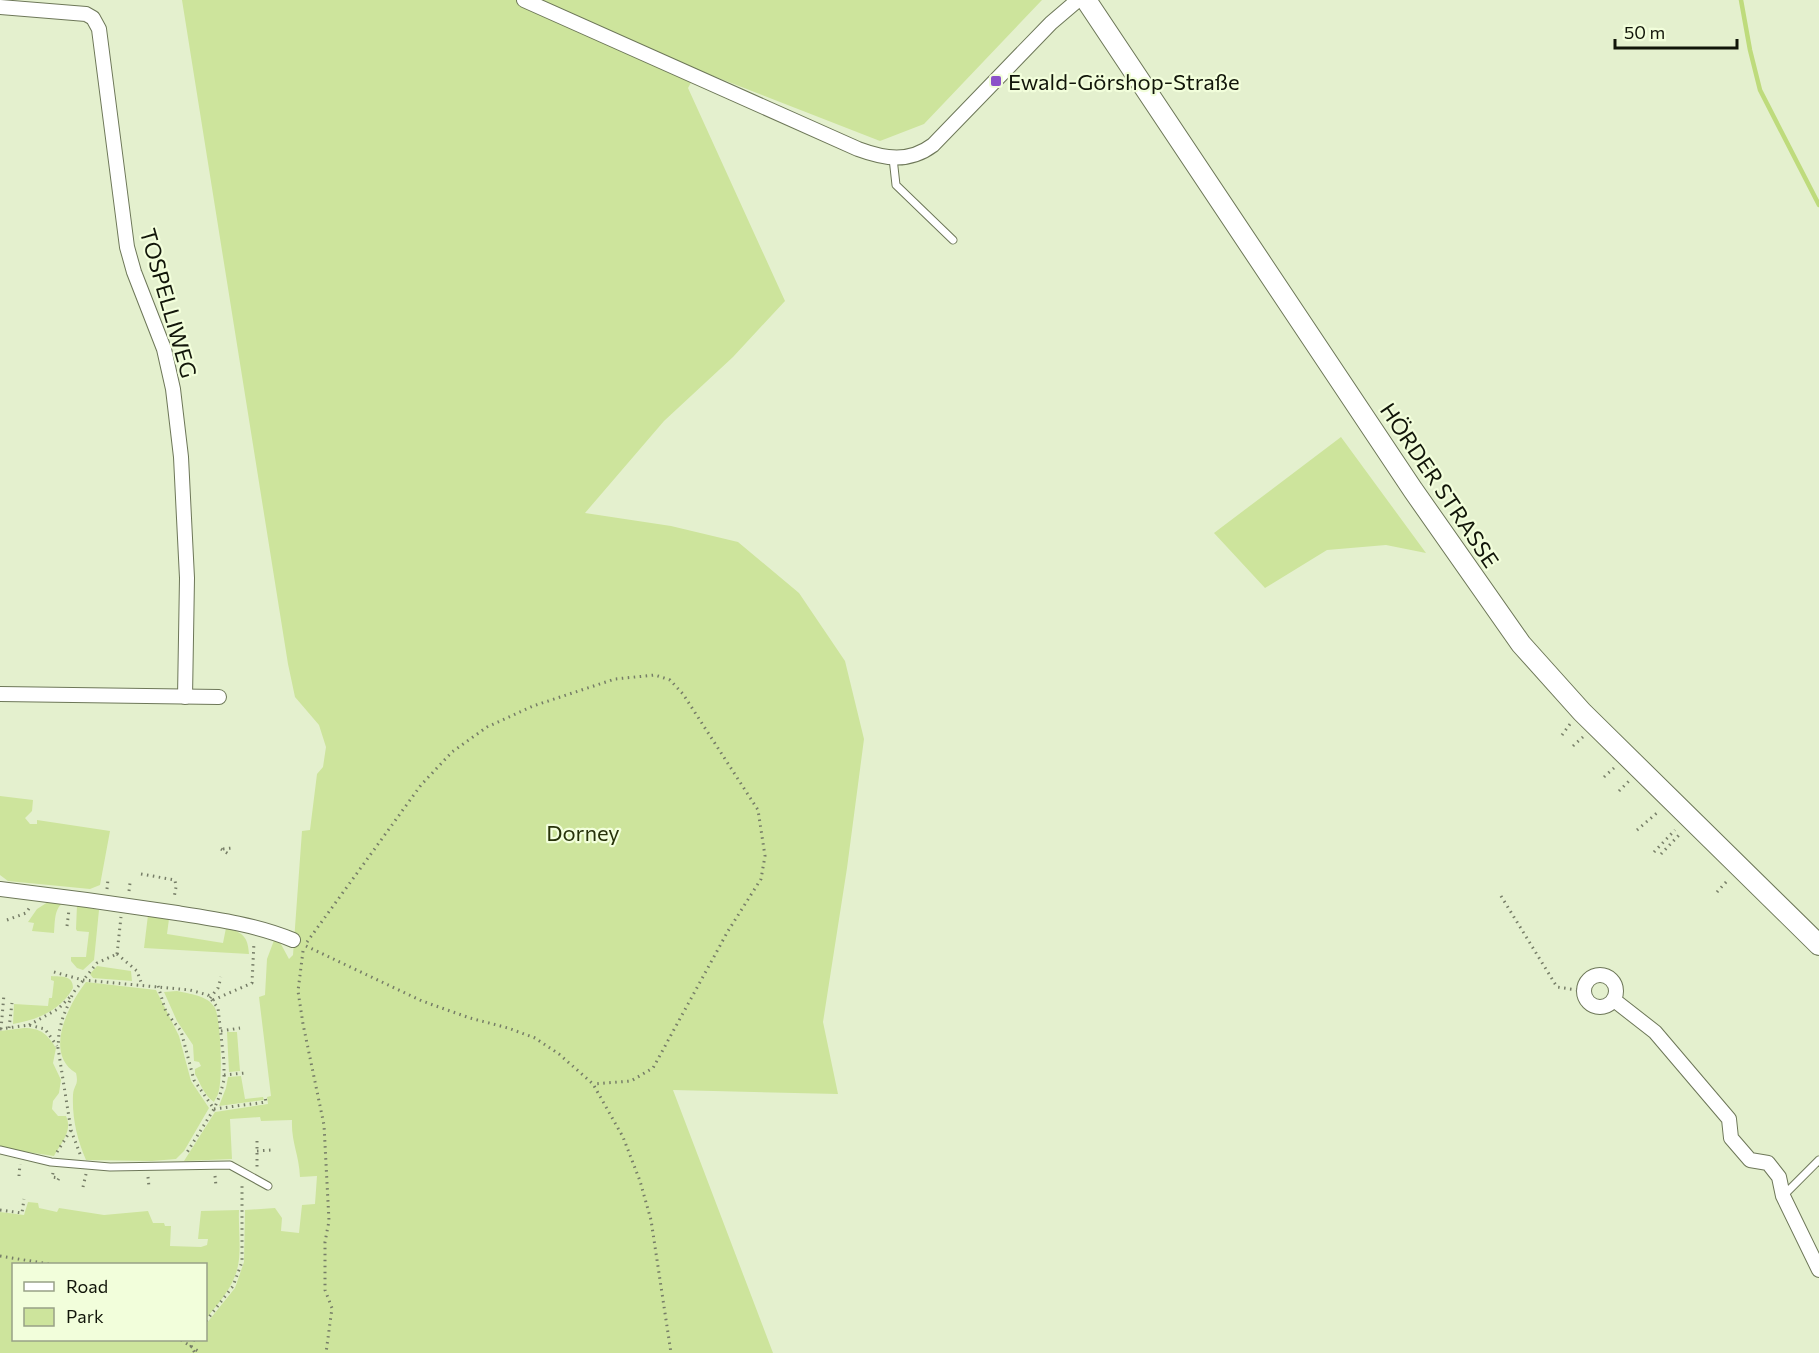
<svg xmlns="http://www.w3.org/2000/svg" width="1819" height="1353" viewBox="0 0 1819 1353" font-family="Commissioner,sans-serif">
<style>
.green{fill:#cde49c}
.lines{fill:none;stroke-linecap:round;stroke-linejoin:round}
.stream{stroke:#bedb7c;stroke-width:4.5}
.service-casing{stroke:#6d7758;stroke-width:9}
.minor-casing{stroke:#6d7758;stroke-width:16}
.secondary-casing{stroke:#6d7758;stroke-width:22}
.path{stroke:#767d67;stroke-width:3;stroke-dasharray:1.5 4.5;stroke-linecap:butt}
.service{stroke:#fff;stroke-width:7}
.minor{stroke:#fff;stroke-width:14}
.secondary{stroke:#fff;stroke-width:20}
.poi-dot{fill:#8b52c9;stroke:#f2fedb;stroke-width:2}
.labels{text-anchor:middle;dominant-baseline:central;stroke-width:4.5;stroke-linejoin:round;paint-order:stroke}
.poi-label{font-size:22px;fill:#111509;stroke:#f2fedb;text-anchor:start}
.street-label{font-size:22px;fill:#111509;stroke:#f2fedb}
.park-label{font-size:22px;fill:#263109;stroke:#f2fedb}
</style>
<rect width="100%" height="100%" fill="#e4f0ce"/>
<g class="green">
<path d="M182 0H1042L924 124 880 141 698 70 688 88 785 301 733 357 664 421 585 513 671 526 738 542 799 593 845 661 864 739 847 868 823 1022 838 1094 673 1090 773 1353H0V1212L24 1215 28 1202 38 1203 39 1208 57 1212 59 1208 104 1215 148 1211 153 1223H164L165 1226H171L170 1246 201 1247 207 1245 208 1239H198L201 1211 239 1210C238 1231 243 1257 235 1276 229 1292 216 1306 206 1319V1264H14V1340H206V1324L235 1288 244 1262 245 1210 275 1208 282 1218 281 1231 299 1233 302 1205 315 1204 317 1176 300 1177C299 1154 291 1142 292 1120L261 1121 260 1117 230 1119 232 1159 184 1161 215 1112 268 1104 267 1097 271 1096 259 997 265 995 267 959 276 935 289 959 293 955 302 831 310 830 317 774 323 767 326 747 319 725 295 697 288 664Z"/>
<polygon points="1341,437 1426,553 1386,545 1327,550 1265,588 1214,533"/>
<polygon points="0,796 33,800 32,811 25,818 30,824 37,824 37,820 110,831 100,885 90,889 8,881 0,875"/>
<path d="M48 902 62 904C54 909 55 924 54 933L32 931 34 923 28 922 37 909Z"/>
<polygon points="77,905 99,910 94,960 83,970 77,968 71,961 71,957 86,957 89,932 77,931 76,929"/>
<path d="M148 915 169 919 167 934 223 943 226 928C243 932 248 937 249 954L144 948Z"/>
<polygon points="97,966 131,971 132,981 93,978 90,974"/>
<path d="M51 976C62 977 73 975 73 988 61 1010 37 1020 13 1024L14 1004 48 1006 49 998H52L54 981 51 980Z"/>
<path d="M86 982 156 990 179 1036 191 1081 209 1108 184 1151 176 1159 152 1161 86 1160C77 1139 72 1118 73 1095 74 1084 79 1086 76 1073 43 1053 69 1004 86 982Z"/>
<path d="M177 991C189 994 208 995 215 1008 221 1021 223 1081 218 1094 218 1095 214 1101 214 1102 203 1094 201 1084 195 1074V1069L201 1066 199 1062 194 1061 193 1045 177 1021 164 992Z"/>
<path d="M24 1028C41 1028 47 1034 56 1048L53 1063 61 1080 59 1093 53 1101 52 1109 58 1116H66C73 1131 61 1143 54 1156L0 1148V1031Z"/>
<polygon points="227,1032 237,1032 240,1071 229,1072"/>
<polygon points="241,1076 245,1099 263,1097 264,1100 219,1106 226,1088 228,1077"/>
</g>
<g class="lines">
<polyline class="stream" points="1741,0 1750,50 1760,90 1819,205"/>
<g class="service-casing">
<g id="service">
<polyline points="893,158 896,185 953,240"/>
<polyline points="0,1150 51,1162 110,1167 230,1165 268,1186"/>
<polyline points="1783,1196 1819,1160"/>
</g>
</g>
<g class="minor-casing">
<g id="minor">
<path d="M524 0 858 149C885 159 909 163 933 145L1051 23 1078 0"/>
<polyline points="0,7 86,14 93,18 99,29 127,247 134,272 164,349 173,389 181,457 184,518 187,578 185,697"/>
<polyline points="0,694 219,697"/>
<path d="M0 889C59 896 118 904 177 913 216 919 257 925 293 940"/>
<circle cx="1600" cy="991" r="16"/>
<polyline points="1614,1000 1655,1032 1729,1119 1731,1138 1750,1160 1768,1163 1779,1177 1783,1196 1819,1270"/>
</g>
</g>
<g class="secondary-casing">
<polyline id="secondary" points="1086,0 1413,490 1521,644 1582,712 1819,945"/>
</g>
<g class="path">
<polyline points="1424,477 1436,463"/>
<polyline points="1562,735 1570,724"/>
<polyline points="1573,746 1583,737"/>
<polyline points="1604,777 1614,768"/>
<polyline points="1619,791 1629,781"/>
<polyline points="1637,830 1658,812"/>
<polyline points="221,849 230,855"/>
<polyline points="223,849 232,848"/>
<polyline points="1654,852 1675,830"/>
<polyline points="1661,854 1680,834"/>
<polyline points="141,874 175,880 176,887 174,898"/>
<polyline points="107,889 108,879"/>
<polyline points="129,891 130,883"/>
<polyline points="1717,892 1727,881"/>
<polyline points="1501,896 1557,987 1584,991"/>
<polyline points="7,920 26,913 30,907"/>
<polyline points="67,926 69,910"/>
<polyline points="307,942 421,785 452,752 487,727 533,706 615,679 655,675 670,680 683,694 758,810 765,856 761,879 728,931 653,1068 631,1081 593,1084"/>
<polyline points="306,946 422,1001 470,1018 508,1028 535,1038 559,1054 593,1084 623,1137 640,1181 651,1220 671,1353"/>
<polyline points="303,951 298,991 303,1024 324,1125 329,1221 325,1242 325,1290 332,1308 326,1353"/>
<polyline points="117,954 121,917"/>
<polyline points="117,954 137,971 142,985"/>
<polyline points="54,972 83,980 190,990 208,995 218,1008 224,1062 224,1080 220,1095 214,1109"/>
<polyline points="158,986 166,1012 181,1031 194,1080 214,1109 186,1154"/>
<polyline points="210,998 218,988 221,977"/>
<polyline points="213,1000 252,983 254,942"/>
<polyline points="29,1025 58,1009 70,997"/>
<polyline points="9,1028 12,1003"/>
<polyline points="0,1029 29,1025 45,1029 57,1046"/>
<polyline points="1,1029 4,994"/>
<polyline points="221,1031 240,1028"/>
<polyline points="224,1075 245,1073"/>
<polyline points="214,1109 266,1102 265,1097"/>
<polyline points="257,1141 257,1168"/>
<polyline points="257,1151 272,1150"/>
<polyline points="57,1152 71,1130"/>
<polyline points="80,1154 71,1130 58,1048 59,1032 63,1017 73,993 97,963 117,954"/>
<polyline points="53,1173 52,1177 59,1178 58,1180"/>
<polyline points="19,1176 20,1164"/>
<polyline points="215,1176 216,1186"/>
<polyline points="148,1177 149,1187"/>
<polyline points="83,1187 86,1174"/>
<polyline points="0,1210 22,1213 24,1199"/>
<polyline points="0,1256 49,1264"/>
<polyline points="206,1321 233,1286 242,1262 242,1184"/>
<polyline points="181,1340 201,1353"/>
<polyline points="194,1340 191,1346 195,1353"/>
</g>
<use href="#service" class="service"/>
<use href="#minor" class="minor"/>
<use href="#secondary" class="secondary"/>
</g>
<rect class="poi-dot" x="990" y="75" width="12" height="12" rx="3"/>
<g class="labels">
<g class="poi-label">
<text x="1008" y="81">Ewald-Görshop-Straße</text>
</g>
<g class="street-label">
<text transform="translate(169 303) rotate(74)">TOSPELLIWEG</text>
<text transform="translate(1440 485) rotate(56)">HÖRDER STRASSE</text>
</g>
<g class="park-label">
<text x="583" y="832">Dorney</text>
</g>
</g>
<rect x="12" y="1263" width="195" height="78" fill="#f2fedb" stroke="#98a187" stroke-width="1.5"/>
<rect x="24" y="1282" width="30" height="9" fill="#ffffff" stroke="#98a187" stroke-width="1.5"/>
<text x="66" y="1293" font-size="18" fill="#111509">Road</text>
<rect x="24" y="1308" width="30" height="18" fill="#cde49c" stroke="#98a187" stroke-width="1.5"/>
<text x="66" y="1323" font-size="18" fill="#111509">Park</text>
<path d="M1615 39v9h122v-9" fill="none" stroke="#111509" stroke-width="3"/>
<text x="1624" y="39" font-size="18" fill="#111509" stroke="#f2fedb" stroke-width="4.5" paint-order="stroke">50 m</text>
</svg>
